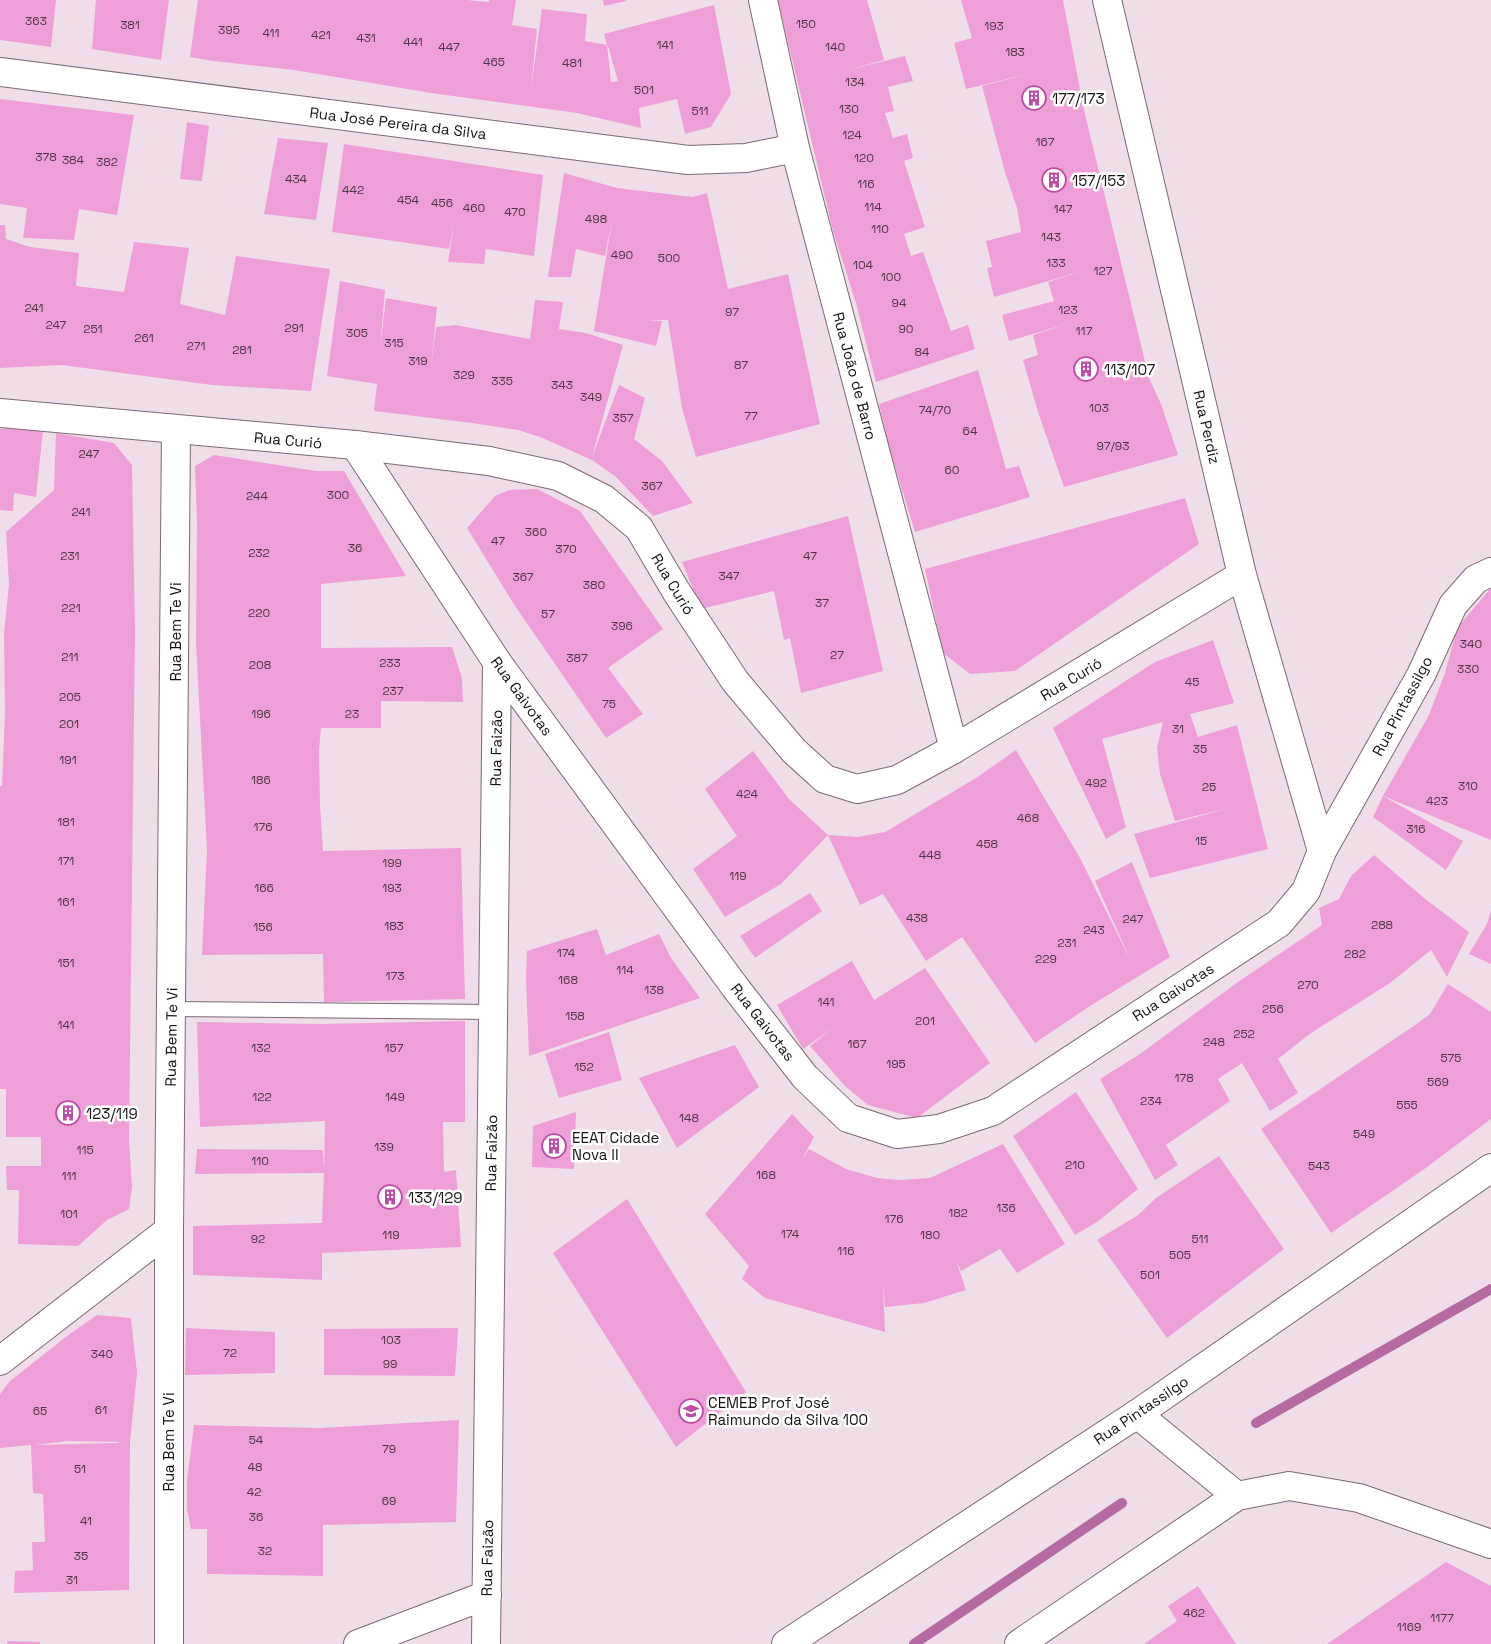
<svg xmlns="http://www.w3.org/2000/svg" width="1491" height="1644" viewBox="0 0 1491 1644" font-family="'Space Grotesk',sans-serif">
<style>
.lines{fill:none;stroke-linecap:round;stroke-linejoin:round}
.stream{stroke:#b56ba1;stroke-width:10}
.building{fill:#ee9fd7;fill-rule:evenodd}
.lane-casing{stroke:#7a6a75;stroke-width:16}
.street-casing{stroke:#7a6a75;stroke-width:30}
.lane{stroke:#fff;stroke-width:14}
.street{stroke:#fff;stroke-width:28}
.labels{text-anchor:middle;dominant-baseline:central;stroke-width:5;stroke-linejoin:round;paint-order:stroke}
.number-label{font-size:12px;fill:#4e3546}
.poi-label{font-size:15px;fill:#181216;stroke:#fff;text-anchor:start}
.street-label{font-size:15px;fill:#181216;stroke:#fff}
</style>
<rect width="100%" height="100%" fill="#efdee9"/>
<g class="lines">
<g class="stream">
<polyline points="1256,1423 1491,1289"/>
<polyline points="914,1644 1122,1503"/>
</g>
</g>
<g class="building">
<polygon points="0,0 56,0 51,47 0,40"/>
<polygon points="96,0 169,0 161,60 92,49"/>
<path d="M198 0H467L489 2V0H516L512 25 537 29 531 88 542 9 587 14 585 41 607 45 604 34 714 5 731 94 711 127 685 134 677 99 639 108 641 128 577 113 431 93 294 70 213 61 190 57ZM607 45 608 46 618 81 611 82Z"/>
<polygon points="603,0 626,0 626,1 604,6"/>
<polygon points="778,0 867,0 884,60 847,70 905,56 913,81 888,87 894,111 885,113 893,138 907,134 913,158 904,161 925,227 904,234 911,256 923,252 951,331 968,325 975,349 876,382 856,303 833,231"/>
<polygon points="961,0 1063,0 1084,110 1149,378 1161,404 1178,455 1064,487 1038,412 1023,360 1038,355 1033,335 1070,323 1009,341 1002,315 1054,301 1048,282 1086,270 994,297 987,268 992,267 986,241 1021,232 1017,208 1005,172 982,86 1029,74 966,89 954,43 972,38"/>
<polygon points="0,99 134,115 117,215 79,209 74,240 23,238 27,208 0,204"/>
<polygon points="187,122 209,126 202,181 180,179"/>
<polygon points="278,138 328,143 316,220 264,214"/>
<polygon points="344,144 543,175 534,256 486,249 484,264 448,262 454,223 449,249 332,232"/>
<polygon points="564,173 617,188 693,197 707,193 728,289 788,274 820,424 696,457 682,408 668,320 647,320 662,321 656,346 594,331 612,220 605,256 576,249 571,277 548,277"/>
<polygon points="0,225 5,225 6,239 30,247 79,253 76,286 124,292 134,242 189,248 180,304 225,315 236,256 330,269 311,391 212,385 62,365 0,368"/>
<polygon points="340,281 385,290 380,348 386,298 437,307 431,367 436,327 455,325 530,339 535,300 563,302 559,329 586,333 623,345 592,457 619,385 645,398 634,439 662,461 693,503 653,516 615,476 592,460 540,437 518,430 472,423 374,411 377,384 327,376"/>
<polygon points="978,370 1006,469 1019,466 1030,497 915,532 889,447 879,404"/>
<polygon points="20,428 43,430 36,497 14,493 13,511 0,510 0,429"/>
<polygon points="56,433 114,443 132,465 135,631 129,1138 132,1187 129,1209 107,1220 78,1246 18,1244 19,1190 7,1190 6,1166 41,1166 41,1137 6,1137 6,1089 0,1089 0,786 2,786 5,713 4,633 9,585 6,532 54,490"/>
<polygon points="214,455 316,471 344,471 406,576 321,584 321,648 452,647 462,678 463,702 381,701 381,728 321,728 319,751 320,805 323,851 461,848 465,999 324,1002 323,954 202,955 207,850 196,643 197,522 195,466"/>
<polygon points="537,489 580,511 663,629 608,668 643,714 606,738 515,606 467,528 495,496 509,490"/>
<polygon points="1185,498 1199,544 1015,671 970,674 943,653 925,569"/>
<polygon points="848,516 883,671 801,693 790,638 784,640 774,591 701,609 682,562"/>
<polygon points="1491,588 1491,840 1383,796 1429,715 1445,673 1457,628"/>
<polygon points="1213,640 1234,703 1190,714 1198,737 1237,725 1268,849 1150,878 1134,834 1229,808 1175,821 1160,774 1157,748 1163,722 1102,739 1126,827 1106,839 1053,728 1155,662"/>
<polygon points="1016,750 1080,858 1131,961 1095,881 1132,862 1170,957 1090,1006 1035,1043 962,937 926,961 883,894 860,905 828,835 857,837 885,832 976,778"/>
<polygon points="753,751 789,799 828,835 781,884 725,917 693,869 737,836 705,789"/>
<polygon points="1383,796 1463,841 1446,870 1373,817"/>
<polygon points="1374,855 1424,898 1469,932 1447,977 1431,950 1390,983 1311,1033 1278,1059 1298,1093 1270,1111 1242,1063 1218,1079 1230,1101 1166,1145 1178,1165 1155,1180 1100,1079 1140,1054 1235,984 1322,925 1319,908 1339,899 1351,876"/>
<polygon points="810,893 822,911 755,958 740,936"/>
<polygon points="1491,910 1491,964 1469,954 1487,924"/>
<polygon points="597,929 606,955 659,934 671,958 700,998 529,1056 526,978 527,951"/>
<polygon points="852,961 874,1000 925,968 990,1063 917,1118 868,1105 845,1086 810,1046 833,1028 803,1049 777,1005"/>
<polygon points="1448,984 1491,1012 1491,1119 1423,1170 1331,1233 1261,1129 1415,1025 1430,1014"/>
<polygon points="465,1021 465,1122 443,1122 444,1172 456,1170 461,1247 322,1253 322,1280 193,1275 193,1226 322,1223 324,1173 195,1174 197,1149 323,1150 324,1170 325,1121 200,1127 197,1022 323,1024"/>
<polygon points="609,1032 622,1080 559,1098 545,1054"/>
<polygon points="735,1045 759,1087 677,1148 639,1078"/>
<polygon points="1076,1092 1138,1189 1097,1222 1075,1235 1013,1136"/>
<polygon points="576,1112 574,1169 532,1167 533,1126"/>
<polygon points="792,1114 814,1137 802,1160 809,1149 846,1169 877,1178 900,1180 930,1178 1003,1144 1065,1244 1017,1273 1000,1249 961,1271 956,1260 966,1290 924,1303 885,1307 883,1285 885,1332 765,1298 742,1279 749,1266 705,1214"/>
<polygon points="1219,1156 1284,1249 1167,1338 1097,1240 1138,1215 1156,1198"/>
<polygon points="627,1199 746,1392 676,1447 553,1253"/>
<path d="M97 1315 131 1318 137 1373 130 1442 129 1590 14 1593 15 1571 33 1570 32 1542H45L43 1494 33 1493 31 1445 0 1448V1394L10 1381 67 1336ZM68 1441 119 1442V1443L35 1445Z"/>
<polygon points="186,1328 275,1332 275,1373 185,1375"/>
<polygon points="458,1328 455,1376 324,1375 324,1329"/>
<polygon points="459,1420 456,1522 323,1525 323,1576 207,1574 207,1529 191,1529 187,1509 187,1481 194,1425 320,1428"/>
<polygon points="1446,1562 1491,1586 1491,1644 1327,1644"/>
<polygon points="1198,1586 1236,1644 1144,1644 1177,1621 1168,1606"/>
<polygon points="7,1641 40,1642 40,1644 7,1644"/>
</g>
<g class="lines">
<g class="lane-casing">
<polyline id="lane" points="172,1009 493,1012"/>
</g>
<g class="street-casing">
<g id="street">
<polyline points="763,0 795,148 954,749"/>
<polyline points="1107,0 1242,575 1322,851"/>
<polyline points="0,72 688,160 746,158 795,148"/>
<polyline points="0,413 355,445 489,461 558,476 604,499 639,528 676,591 735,681 794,751 825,779 857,789 897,780 954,749 1242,575"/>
<polyline points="355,445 497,662 735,987 805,1077 848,1118 897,1134 939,1129 993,1111 1279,923 1306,891 1322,851 1421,675 1453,605 1476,579 1491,572"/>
<polyline points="0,1361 169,1230"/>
<polyline points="1137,1414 1237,1496"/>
<polyline points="169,1644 169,1230 176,430"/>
<polyline points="358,1644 487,1595"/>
<polyline points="486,1644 497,662"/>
<polyline points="786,1644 1137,1414 1491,1168"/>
<polyline points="1019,1644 1237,1496 1289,1486 1359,1498 1491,1544"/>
</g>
</g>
<use href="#lane" class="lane"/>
<use href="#street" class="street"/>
</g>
<defs>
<g id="building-ring" transform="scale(1.25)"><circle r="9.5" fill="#fff" stroke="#bf4ba4" stroke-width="1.5"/><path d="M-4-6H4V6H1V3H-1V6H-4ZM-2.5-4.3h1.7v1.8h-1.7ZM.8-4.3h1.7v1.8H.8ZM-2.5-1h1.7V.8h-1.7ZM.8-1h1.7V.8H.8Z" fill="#bf4ba4"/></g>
<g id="school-ring" transform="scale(1.25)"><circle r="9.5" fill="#fff" stroke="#bf4ba4" stroke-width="1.5"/><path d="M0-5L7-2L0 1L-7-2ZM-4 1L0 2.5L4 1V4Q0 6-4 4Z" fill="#bf4ba4"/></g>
</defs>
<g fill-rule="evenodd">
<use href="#building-ring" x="1034" y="98"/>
<use href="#building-ring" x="1054" y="180"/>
<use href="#building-ring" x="1086" y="369"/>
<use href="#building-ring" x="68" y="1113"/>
<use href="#building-ring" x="554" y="1146"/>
<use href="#building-ring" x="390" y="1197"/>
<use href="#school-ring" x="691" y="1411"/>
</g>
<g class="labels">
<g class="number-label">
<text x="36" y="21">363</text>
<text x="806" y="24">150</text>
<text x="130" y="25">381</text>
<text x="994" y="26">193</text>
<text x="229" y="30">395</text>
<text x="271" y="33">411</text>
<text x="321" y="35">421</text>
<text x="366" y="38">431</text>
<text x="413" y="42">441</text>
<text x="665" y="45">141</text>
<text x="449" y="47">447</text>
<text x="835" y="47">140</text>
<text x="1015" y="52">183</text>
<text x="494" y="62">465</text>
<text x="572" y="63">481</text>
<text x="855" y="82">134</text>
<text x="644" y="90">501</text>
<text x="849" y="109">130</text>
<text x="700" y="111">511</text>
<text x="852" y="135">124</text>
<text x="1045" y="142">167</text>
<text x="46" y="157">378</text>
<text x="864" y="158">120</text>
<text x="73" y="160">384</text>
<text x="107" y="162">382</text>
<text x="296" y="179">434</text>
<text x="866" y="184">116</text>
<text x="353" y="190">442</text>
<text x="408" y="200">454</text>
<text x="442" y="203">456</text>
<text x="873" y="207">114</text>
<text x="474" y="208">460</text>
<text x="1063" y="209">147</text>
<text x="515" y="212">470</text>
<text x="596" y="219">498</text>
<text x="880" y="229">110</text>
<text x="1051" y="237">143</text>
<text x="622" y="255">490</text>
<text x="669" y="258">500</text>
<text x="1056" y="263">133</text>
<text x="863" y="265">104</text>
<text x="1103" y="271">127</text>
<text x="891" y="277">100</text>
<text x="899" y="303">94</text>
<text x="34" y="308">241</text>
<text x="1068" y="310">123</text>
<text x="732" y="312">97</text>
<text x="56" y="325">247</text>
<text x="294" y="328">291</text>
<text x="93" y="329">251</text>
<text x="906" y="329">90</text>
<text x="1084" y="331">117</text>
<text x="357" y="333">305</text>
<text x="144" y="338">261</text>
<text x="394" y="343">315</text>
<text x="196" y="346">271</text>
<text x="242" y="350">281</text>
<text x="922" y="352">84</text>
<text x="418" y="361">319</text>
<text x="741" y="365">87</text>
<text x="464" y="375">329</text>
<text x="502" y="381">335</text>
<text x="562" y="385">343</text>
<text x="591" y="397">349</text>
<text x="1099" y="408">103</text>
<text x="935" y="410">74/70</text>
<text x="751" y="416">77</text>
<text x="623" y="418">357</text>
<text x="970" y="431">64</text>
<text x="1113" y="446">97/93</text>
<text x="89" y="454">247</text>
<text x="952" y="470">60</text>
<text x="652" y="486">367</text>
<text x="338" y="495">300</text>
<text x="257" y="496">244</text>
<text x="81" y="512">241</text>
<text x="536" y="532">360</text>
<text x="498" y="541">47</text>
<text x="355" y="548">36</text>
<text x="566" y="549">370</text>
<text x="259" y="553">232</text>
<text x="70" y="556">231</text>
<text x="810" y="556">47</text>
<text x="729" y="576">347</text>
<text x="523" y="577">367</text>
<text x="594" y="585">380</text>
<text x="822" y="603">37</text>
<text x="71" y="608">221</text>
<text x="259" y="613">220</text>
<text x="548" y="614">57</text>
<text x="622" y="626">396</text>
<text x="1471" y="644">340</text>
<text x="837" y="655">27</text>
<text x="70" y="657">211</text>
<text x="577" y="658">387</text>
<text x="390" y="663">233</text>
<text x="260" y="665">208</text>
<text x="1468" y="669">330</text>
<text x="1192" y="682">45</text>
<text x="393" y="691">237</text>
<text x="70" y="697">205</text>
<text x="609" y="704">75</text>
<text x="261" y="714">196</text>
<text x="352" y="714">23</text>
<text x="69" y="724">201</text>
<text x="1178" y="729">31</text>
<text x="1200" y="749">35</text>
<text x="68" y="760">191</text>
<text x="261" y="780">186</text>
<text x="1096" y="783">492</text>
<text x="1468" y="786">310</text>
<text x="1209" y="787">25</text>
<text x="747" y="794">424</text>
<text x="1437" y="801">423</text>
<text x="1028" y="818">468</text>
<text x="66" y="822">181</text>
<text x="263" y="827">176</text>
<text x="1416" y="829">316</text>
<text x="1201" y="841">15</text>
<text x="987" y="844">458</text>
<text x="930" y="855">448</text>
<text x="66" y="861">171</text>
<text x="392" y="863">199</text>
<text x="738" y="876">119</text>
<text x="264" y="888">166</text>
<text x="392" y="888">193</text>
<text x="66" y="902">161</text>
<text x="917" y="918">438</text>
<text x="1133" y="919">247</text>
<text x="1382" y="925">288</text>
<text x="394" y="926">183</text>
<text x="263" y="927">156</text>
<text x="1094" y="930">243</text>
<text x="1067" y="943">231</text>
<text x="566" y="953">174</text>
<text x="1355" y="954">282</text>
<text x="1046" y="959">229</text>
<text x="66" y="963">151</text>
<text x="625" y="970">114</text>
<text x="395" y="976">173</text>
<text x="568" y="980">168</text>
<text x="1308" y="985">270</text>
<text x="654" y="990">138</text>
<text x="826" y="1002">141</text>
<text x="1273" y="1009">256</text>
<text x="575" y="1016">158</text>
<text x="925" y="1021">201</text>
<text x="66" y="1025">141</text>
<text x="1244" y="1034">252</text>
<text x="1214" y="1042">248</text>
<text x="857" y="1044">167</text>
<text x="261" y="1048">132</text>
<text x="394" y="1048">157</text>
<text x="1451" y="1058">575</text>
<text x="896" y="1064">195</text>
<text x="584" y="1067">152</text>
<text x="1184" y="1078">178</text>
<text x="1438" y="1082">569</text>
<text x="262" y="1097">122</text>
<text x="395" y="1097">149</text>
<text x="1151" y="1101">234</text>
<text x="1407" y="1105">555</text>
<text x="689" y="1118">148</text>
<text x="1364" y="1134">549</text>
<text x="384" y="1147">139</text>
<text x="85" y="1150">115</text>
<text x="260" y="1161">110</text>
<text x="1075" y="1165">210</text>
<text x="1319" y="1166">543</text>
<text x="766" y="1175">168</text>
<text x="69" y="1176">111</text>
<text x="1006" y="1208">136</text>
<text x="958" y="1213">182</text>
<text x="69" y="1214">101</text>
<text x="894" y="1219">176</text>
<text x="790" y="1234">174</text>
<text x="391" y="1235">119</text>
<text x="930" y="1235">180</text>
<text x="258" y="1239">92</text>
<text x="1200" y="1239">511</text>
<text x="846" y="1251">116</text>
<text x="1180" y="1255">505</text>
<text x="1150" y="1275">501</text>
<text x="391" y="1340">103</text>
<text x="230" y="1353">72</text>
<text x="102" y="1354">340</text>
<text x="390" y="1364">99</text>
<text x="101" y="1410">61</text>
<text x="40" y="1411">65</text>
<text x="256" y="1440">54</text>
<text x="389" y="1449">79</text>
<text x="255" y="1467">48</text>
<text x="80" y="1469">51</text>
<text x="254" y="1492">42</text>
<text x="389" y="1501">69</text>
<text x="256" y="1517">36</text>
<text x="86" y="1521">41</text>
<text x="265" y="1551">32</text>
<text x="81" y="1556">35</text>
<text x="72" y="1580">31</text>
<text x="1194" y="1613">462</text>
<text x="1442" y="1618">1177</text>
<text x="1409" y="1627">1169</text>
</g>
<g class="poi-label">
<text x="1052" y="98">177/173</text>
<text x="1072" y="180">157/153</text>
<text x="1104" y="369">113/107</text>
<text x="86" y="1113">123/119</text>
<text x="572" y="1137">EEAT Cidade<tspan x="572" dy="17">Nova II</tspan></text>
<text x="408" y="1197">133/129</text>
<text x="708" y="1402">CEMEB Prof José<tspan x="708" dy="17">Raimundo da Silva 100</tspan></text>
</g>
<g class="street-label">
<text transform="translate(398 123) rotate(7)">Rua José Pereira da Silva</text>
<text transform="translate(855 376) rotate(75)">Rua João de Barro</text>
<text transform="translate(1207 427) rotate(77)">Rua Perdiz</text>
<text transform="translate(288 440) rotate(5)">Rua Curió</text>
<text transform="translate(673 584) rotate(59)">Rua Curió</text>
<text transform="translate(175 632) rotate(-90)">Rua Bem Te Vi</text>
<text transform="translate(1071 679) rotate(-31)">Rua Curió</text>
<text transform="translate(522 696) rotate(54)">Rua Gaivotas</text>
<text transform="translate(1402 706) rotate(-62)">Rua Pintassilgo</text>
<text transform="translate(496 748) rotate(-89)">Rua Faizão</text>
<text transform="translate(1173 992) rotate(-33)">Rua Gaivotas</text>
<text transform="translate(763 1022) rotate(52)">Rua Gaivotas</text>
<text transform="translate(171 1037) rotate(-89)">Rua Bem Te Vi</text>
<text transform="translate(491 1153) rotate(-89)">Rua Faizão</text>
<text transform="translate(1141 1410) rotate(-34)">Rua Pintassilgo</text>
<text transform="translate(168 1442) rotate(-90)">Rua Bem Te Vi</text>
<text transform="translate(487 1558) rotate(-89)">Rua Faizão</text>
</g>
</g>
</svg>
